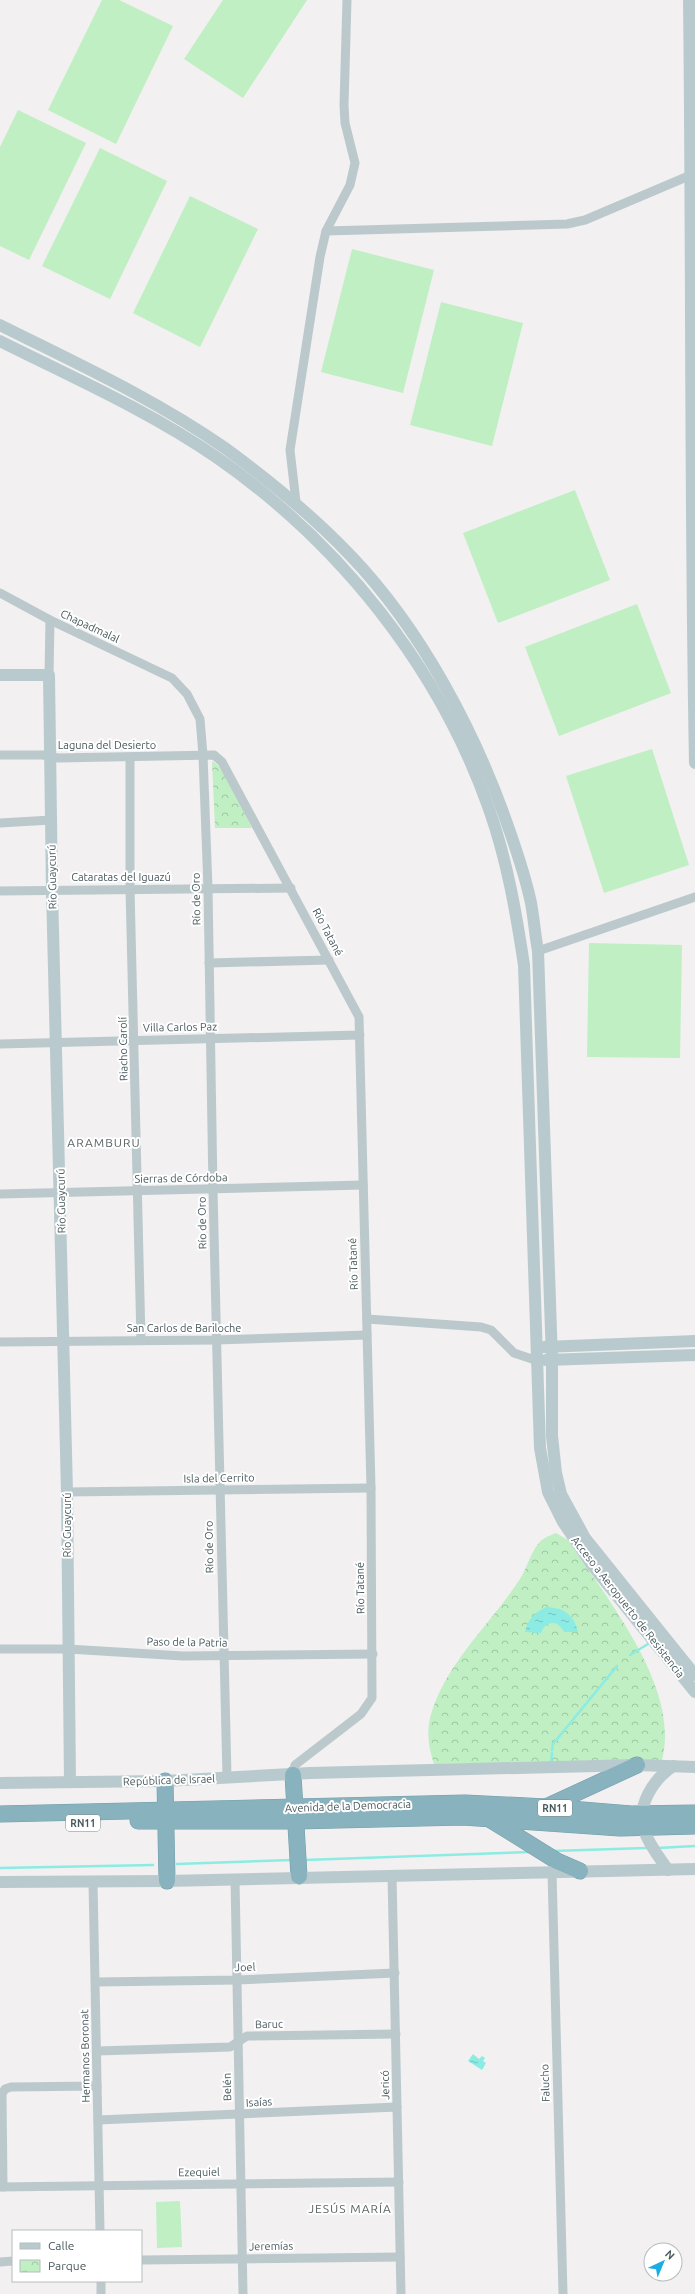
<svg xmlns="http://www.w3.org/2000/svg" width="695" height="2294" viewBox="0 0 695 2294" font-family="Ubuntu,sans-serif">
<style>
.grass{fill:#bfefc3}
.park{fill:url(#park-crowns)}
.water{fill:url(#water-ripples)}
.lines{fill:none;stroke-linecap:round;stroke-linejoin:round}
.stream{stroke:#8cece3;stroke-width:2.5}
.highway-casing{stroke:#739eaa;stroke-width:17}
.street{stroke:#bbc9cc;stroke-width:9}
.secondary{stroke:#b9cace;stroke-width:12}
.highway{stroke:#88b2be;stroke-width:16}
.labels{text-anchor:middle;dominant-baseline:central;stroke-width:4;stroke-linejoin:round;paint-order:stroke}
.shield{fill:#fff;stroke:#7f8b8e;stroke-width:1}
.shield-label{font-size:10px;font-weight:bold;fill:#48595d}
.street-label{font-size:11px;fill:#48595d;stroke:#fff}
.neighbourhood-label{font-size:12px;letter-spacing:1px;fill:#5c6365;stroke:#fff}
</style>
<defs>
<pattern id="park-crowns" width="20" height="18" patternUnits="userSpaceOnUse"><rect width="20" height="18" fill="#bfefc3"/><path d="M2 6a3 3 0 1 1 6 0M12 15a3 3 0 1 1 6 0" fill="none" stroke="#9dc5a2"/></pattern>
<pattern id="water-ripples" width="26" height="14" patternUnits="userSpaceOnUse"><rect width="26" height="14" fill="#8cece3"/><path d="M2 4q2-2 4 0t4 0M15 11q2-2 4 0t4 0" fill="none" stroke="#74c2bb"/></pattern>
</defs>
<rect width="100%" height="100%" fill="#f2f0f0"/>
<g class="grass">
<polygon points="102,0 119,0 173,26 116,144 48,110"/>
<polygon points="223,0 307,0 243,98 184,59"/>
<polygon points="18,110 86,143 29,260 0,246 0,147"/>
<polygon points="100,148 167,181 110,299 42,266"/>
<polygon points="190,196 258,229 200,347 133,313"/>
<polygon points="352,249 434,270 403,393 321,372"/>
<polygon points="441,302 523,323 492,446 410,425"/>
<polygon points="575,490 610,580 498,623 463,533"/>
<polygon points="637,604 671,693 559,736 525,647"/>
<polygon points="652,749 689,865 604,893 566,776"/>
<polygon points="589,943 682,945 680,1058 587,1057"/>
<polygon points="180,2201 182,2247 157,2248 156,2202"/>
</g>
<g class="park">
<path d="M212 761C228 769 243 811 252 828H215Z"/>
<path d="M556 1533 568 1540C606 1598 681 1687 662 1760L434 1764C428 1746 426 1730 432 1711 448 1661 492 1622 520 1579 527 1568 530 1554 538 1544 542 1538 549 1536 556 1533Z"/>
</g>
<g class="water">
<path d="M546 1607C564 1608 574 1614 578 1632H564C558 1620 546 1620 541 1633L525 1632C528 1619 534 1613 546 1607Z"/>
<polygon points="473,2054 479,2059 482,2056 485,2058 483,2061 486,2063 482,2070 468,2061"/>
</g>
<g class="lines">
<g class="stream">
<polyline points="630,1655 648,1644"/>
<polyline points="552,1750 553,1744 617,1666"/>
<polyline points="551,1762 552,1753"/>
<polyline points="658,1848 695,1846"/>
<polyline points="553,1851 646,1848"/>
<polyline points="305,1860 530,1852"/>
<polyline points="177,1864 292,1860"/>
<polyline points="0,1868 153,1865"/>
</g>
<g class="highway-casing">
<g id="highway">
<polyline points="293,1775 299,1876"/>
<polyline points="165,1781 167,1881"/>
<polyline points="546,1807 637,1765"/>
<polyline points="0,1814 465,1803 546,1807 631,1814 695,1813"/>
<polyline points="491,1820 557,1861 580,1871"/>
<polyline points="138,1821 296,1821 463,1817 620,1828 695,1826"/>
</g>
</g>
<g class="street">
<polyline points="326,231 567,224 585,220 691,175"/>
<polyline points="296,502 290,450 320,257 326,231 350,185 355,163 345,123 344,105 347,0"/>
<polyline points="0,593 50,620 172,678 187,694 200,719 203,755 208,888 213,1190 227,1777"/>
<polyline points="49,675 50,620"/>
<polyline points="0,755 43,755 58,758 214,755 222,762 359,1017 371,1488 372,1698 361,1714 295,1765 293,1775"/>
<polyline points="130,758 130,889 141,1340"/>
<polyline points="0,823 51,820"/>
<polyline points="0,891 291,888"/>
<polyline points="538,951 695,897"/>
<polyline points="209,963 329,960"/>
<polyline points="0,1044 360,1035"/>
<polyline points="0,1194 363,1185"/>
<polyline points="367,1319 481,1327 491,1330 514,1353 538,1361"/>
<polyline points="0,1342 216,1340 367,1335"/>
<polyline points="67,1492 371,1488"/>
<polyline points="0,1649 68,1649 183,1656 373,1654"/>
<polyline points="552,1872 563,2294"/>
<polyline points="392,1875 401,2294"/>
<polyline points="235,1879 243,2294"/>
<polyline points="93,1882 100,2231"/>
<polyline points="96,1982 237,1980 395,1973"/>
<polyline points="97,2051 230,2047 247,2036 396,2034"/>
<polyline points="98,2120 397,2107"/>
<polyline points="0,2187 399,2182"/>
<polyline points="3,2187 2,2094 5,2089 11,2087 97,2086"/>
<polyline points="141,2260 400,2257"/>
<polyline points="0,2262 13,2261"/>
<polyline points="101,2281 101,2294"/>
</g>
<g class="secondary">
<path d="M689 0C692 254 690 508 695 763"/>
<path d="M0 325C76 363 155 399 225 448 270 481 312 515 350 555 422 630 477 735 510 832 518 855 526 879 531 903 534 919 535 935 538 951L552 1360V1436L556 1473 561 1494 585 1538 695 1675"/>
<path d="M0 341C72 377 149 411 216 457 340 543 439 667 489 809 507 860 516 912 524 965L540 1448 548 1492 563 1522 592 1565 695 1692"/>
<polyline points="0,675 49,675 52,890 67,1492 70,1782"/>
<polyline points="544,1347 695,1341"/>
<polyline points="546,1360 695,1355"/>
<polyline points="0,1783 165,1781 310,1773 637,1765 695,1767"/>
<path d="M668 1870C659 1857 649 1845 644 1830 636 1805 654 1779 673 1766"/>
<polyline points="0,1882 167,1881 695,1869"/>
</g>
<use href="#highway" class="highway"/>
</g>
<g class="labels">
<g class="shield">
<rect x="538" y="1800" width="34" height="16" rx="3"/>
<rect x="66" y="1815" width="34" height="16" rx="3"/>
</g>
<g class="shield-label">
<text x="555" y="1808">RN11</text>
<text x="83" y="1823">RN11</text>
</g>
<g class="street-label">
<text transform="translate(90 626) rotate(25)">Chapadmalal</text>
<text x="107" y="745">Laguna del Desierto</text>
<text transform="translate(52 877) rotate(-91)">Río Guaycurú</text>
<text x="121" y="877">Cataratas del Iguazú</text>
<text transform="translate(196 899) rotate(-91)">Río de Oro</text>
<text transform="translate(328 932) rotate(62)">Río Tatané</text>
<text transform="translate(180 1027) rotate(-1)">Villa Carlos Paz</text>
<text transform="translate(123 1049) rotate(-91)">Riacho Carolí</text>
<text transform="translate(181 1178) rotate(-1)">Sierras de Córdoba</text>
<text transform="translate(61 1201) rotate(-91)">Río Guaycurú</text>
<text transform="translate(202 1223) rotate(-91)">Río de Oro</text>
<text transform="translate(353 1264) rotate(-92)">Río Tatané</text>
<text x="184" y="1328">San Carlos de Bariloche</text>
<text transform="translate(219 1478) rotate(-1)">Isla del Cerrito</text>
<text transform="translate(67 1525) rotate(-90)">Río Guaycurú</text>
<text transform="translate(209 1547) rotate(-91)">Río de Oro</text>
<text transform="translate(360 1588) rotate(-91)">Río Tatané</text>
<text transform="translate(628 1607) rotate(52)">Acceso a Aeropuerto de Resistencia</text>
<text transform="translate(187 1642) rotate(1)">Paso de la Patria</text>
<text transform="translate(169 1780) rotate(-2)">República de Israel</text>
<text transform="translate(348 1806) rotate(-2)">Avenida de la Democracia</text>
<text transform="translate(245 1967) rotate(-2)">Joel</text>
<text transform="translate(269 2024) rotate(-1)">Baruc</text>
<text transform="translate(85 2056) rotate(-91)">Hermanos Boronat</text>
<text transform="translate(545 2083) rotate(-92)">Falucho</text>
<text transform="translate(385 2085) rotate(-91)">Jericó</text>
<text transform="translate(227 2087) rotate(-91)">Belén</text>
<text transform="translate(259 2102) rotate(-3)">Isaías</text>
<text transform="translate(199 2172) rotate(-1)">Ezequiel</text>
<text transform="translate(271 2246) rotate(-1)">Jeremías</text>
</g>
<g class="neighbourhood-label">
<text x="104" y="1142">ARAMBURU</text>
<text x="350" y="2208">JESÚS MARÍA</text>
</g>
</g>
<rect x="12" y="2230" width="130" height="52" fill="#ffffff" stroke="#b6bdbe"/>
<rect x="20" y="2243" width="20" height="6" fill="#b9cace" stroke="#b6bdbe"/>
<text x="48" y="2250" font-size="12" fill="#48595d">Calle</text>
<rect x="20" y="2260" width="20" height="12" fill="url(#park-crowns)" stroke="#b6bdbe"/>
<text x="48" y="2270" font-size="12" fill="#48595d">Parque</text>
<g transform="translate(663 2262) rotate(44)"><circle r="19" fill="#ffffff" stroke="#b6bdbe"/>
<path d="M0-3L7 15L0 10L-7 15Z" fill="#1aade2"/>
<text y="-6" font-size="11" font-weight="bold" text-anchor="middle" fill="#48595d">N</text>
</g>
</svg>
